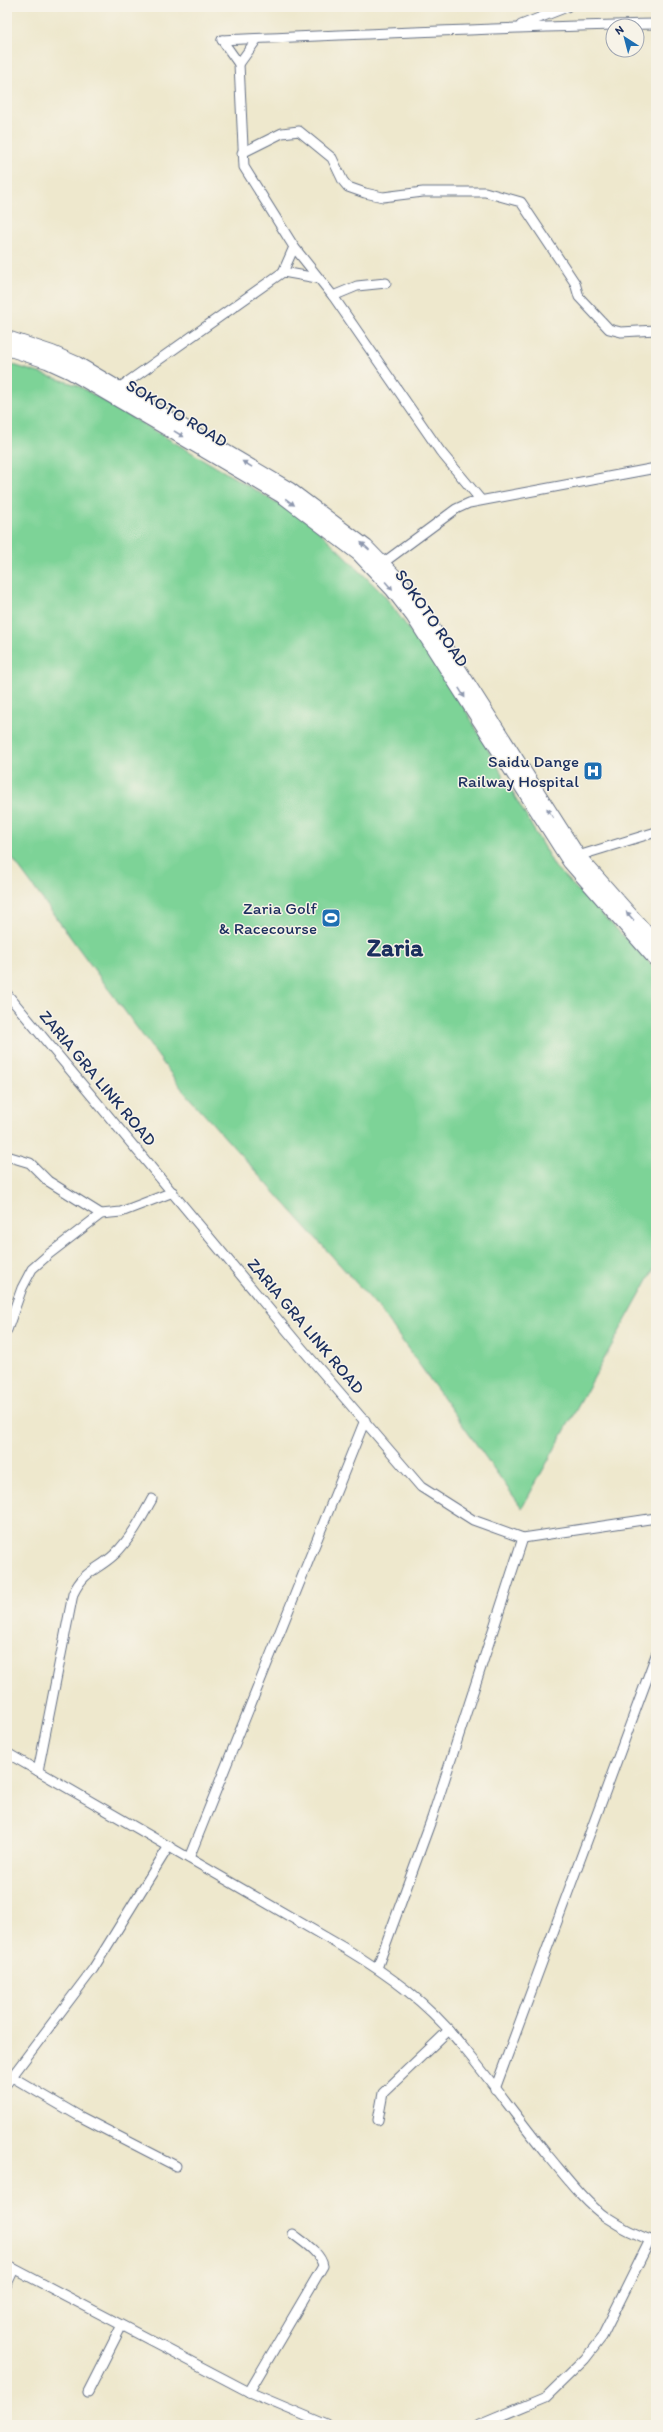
<svg xmlns="http://www.w3.org/2000/svg" width="663" height="2432" viewBox="0 0 663 2432" font-family="Itim,sans-serif">
<style>
.green{fill:#7dd397;stroke:#4c817a}
.lines{fill:none;stroke-linecap:round;stroke-linejoin:round}
.minor-casing{stroke:#657085;stroke-width:11}
.primary-casing{stroke:#657085;stroke-width:16}
.minor{stroke:#fff;stroke-width:9}
.primary{stroke:#fff;stroke-width:14}
.oneway{fill:#8d97ae}
.labels{text-anchor:middle;dominant-baseline:central;stroke-width:3;stroke-linejoin:round;paint-order:stroke}
.street-label{font-size:17px;fill:#1b2f5e;stroke:#f7f3e8}
.poi-label{font-size:17px;fill:#1b2f5e;stroke:#f7f3e8;text-anchor:end}
.town-label{font-size:25px;font-weight:bold;fill:#1b2f5e;stroke:#f7f3e8}
</style>
<rect width="100%" height="100%" fill="#f7f3e8"/>
<filter id="ink" filterUnits="userSpaceOnUse"><feTurbulence type="fractalNoise" baseFrequency=".025" numOctaves="2"/><feDisplacementMap in="SourceGraphic" scale="8" xChannelSelector="R" yChannelSelector="G"/><feConvolveMatrix kernelMatrix="1 2 1 2 8 2 1 2 1" color-interpolation-filters="sRGB"/></filter>
<filter id="wash" filterUnits="userSpaceOnUse"><feTurbulence type="fractalNoise" baseFrequency=".012" numOctaves="4" result="noise"/><feDisplacementMap in="SourceGraphic" scale="16" xChannelSelector="R" yChannelSelector="G"/><feGaussianBlur stdDeviation="0.9" result="paint"/><feColorMatrix in="noise" values="0 0 0 0 0 0 0 0 0 0 0 0 0 0 0 0 0 1.4 0 .05"/><feComposite in="paint" operator="in"/></filter>
<g filter="url(#wash)">
<rect width="100%" height="100%" fill="#eee8cd"/>
<polygon class="green" points="7,363 77,385 311,523 384,595 457,695 555,867 656,969 656,1265 522,1508 378,1307 185,1093 7,851"/>
</g>
<g filter="url(#ink)">
<g class="lines">
<g class="minor-casing">
<g id="minor">
<polyline points="521,25 567,7"/>
<polyline points="222,40 239,64 244,167 294,247 333,296 440,451 480,499"/>
<path d="M222 40C367 34 511 27 656 24"/>
<polyline points="239,64 257,39"/>
<polyline points="242,153 282,133 299,131 332,158 343,181 348,187 365,193 383,197 423,192 485,192 521,202 575,283 579,297 609,329 621,332 656,330"/>
<polyline points="283,272 317,278"/>
<polyline points="333,296 357,286 386,283"/>
<polyline points="119,388 283,272 294,247"/>
<polyline points="383,563 456,509 469,503 656,468"/>
<polyline points="578,856 656,832"/>
<polyline points="7,994 299,1345 421,1487 473,1520 523,1538 656,1518"/>
<polyline points="7,1156 30,1163 48,1181 101,1214"/>
<polyline points="7,1330 22,1288 32,1269 49,1254 101,1214 121,1212 173,1192"/>
<path d="M7 1753 346 1949C389 1975 428 2003 459 2042 489 2078 516 2116 545 2152 564 2174 583 2201 607 2218 622 2228 639 2236 656 2242"/>
<path d="M38 1771 73 1594C85 1569 97 1571 115 1554 131 1538 141 1519 152 1499"/>
<polyline points="189,1858 365,1420"/>
<polyline points="377,1968 432,1818 523,1538"/>
<polyline points="7,2074 79,2116 176,2166"/>
<polyline points="7,2083 93,1969 169,1846"/>
<polyline points="495,2089 656,1655"/>
<polyline points="378,2120 383,2093 449,2030"/>
<polyline points="7,2265 249,2392 327,2425"/>
<polyline points="7,2284 14,2269"/>
<polyline points="88,2392 121,2327"/>
<path d="M249 2392 323 2266C321 2253 303 2242 293 2234"/>
<polyline points="479,2425 546,2397 585,2359 602,2337 650,2240"/>
</g>
</g>
<g class="primary-casing">
<g id="primary">
<polyline points="7,338 52,353 77,364 290,490 366,547 401,583 421,610 578,856 656,944"/>
<polyline points="7,348 47,361 71,372 284,497 359,554 393,590 413,616 570,862 656,960"/>
</g>
</g>
<use href="#minor" class="minor"/>
<use href="#primary" class="primary"/>
</g>
<defs><path id="oneway-solid" d="M-6-.8H1V-3.2L6.5 0L1 3.2V.8H-6Z"/></defs>
<g class="oneway">
<use href="#oneway-solid" transform="translate(179 434) rotate(31)"/>
<use href="#oneway-solid" transform="translate(247 464) rotate(-149)"/>
<use href="#oneway-solid" transform="translate(290 502) rotate(36)"/>
<use href="#oneway-solid" transform="translate(365 546) rotate(-138)"/>
<use href="#oneway-solid" transform="translate(389 586) rotate(49)"/>
<use href="#oneway-solid" transform="translate(462 693) rotate(58)"/>
<use href="#oneway-solid" transform="translate(550 813) rotate(-124)"/>
<use href="#oneway-solid" transform="translate(630 916) rotate(-132)"/>
</g>
</g>
<defs>
<g id="hospital-square" transform="scale(1)"><rect x="-9" y="-9" width="18" height="18" rx="4" fill="#1f6fb2" stroke="#f7f3e8"/><path d="M-5-5h3v3.5h4V-5h3V5h-3V1.5h-4V5h-3Z" fill="#fff"/></g>
<g id="stadium-square" transform="scale(1)"><rect x="-9" y="-9" width="18" height="18" rx="4" fill="#1f6fb2" stroke="#f7f3e8"/><path d="M0-5a6.5 5 0 1 0 0 10a6.5 5 0 1 0 0-10ZM-3.5-1.8h7v3.6h-7Z" fill="#fff"/></g>
</defs>
<g fill-rule="evenodd">
<use href="#hospital-square" x="593" y="771"/>
<use href="#stadium-square" x="331" y="918"/>
</g>
<g class="labels">
<g class="street-label">
<text transform="translate(177 413) rotate(31)">SOKOTO ROAD</text>
<text transform="translate(432 618) rotate(55)">SOKOTO ROAD</text>
<text transform="translate(98 1078) rotate(50)">ZARIA GRA LINK ROAD</text>
<text transform="translate(306 1326) rotate(50)">ZARIA GRA LINK ROAD</text>
</g>
<g class="poi-label">
<text x="579" y="761">Saidu Dange<tspan x="579" dy="20">Railway Hospital</tspan></text>
<text x="317" y="908">Zaria Golf<tspan x="317" dy="20">&amp; Racecourse</tspan></text>
</g>
<g class="town-label">
<text x="395" y="947">Zaria</text>
</g>
</g>
<rect width="663" height="2432" fill="none" stroke="#f7f3e8" stroke-width="24"/>
<g transform="translate(625 38) rotate(324)"><circle r="19" fill="#f7f3e8" stroke="#9fa5b1"/>
<path d="M0-3L7 15L0 10L-7 15Z" fill="#1f6fb2"/>
<text y="-6" font-size="11" font-weight="bold" text-anchor="middle" fill="#1b2f5e">N</text>
</g>
</svg>
